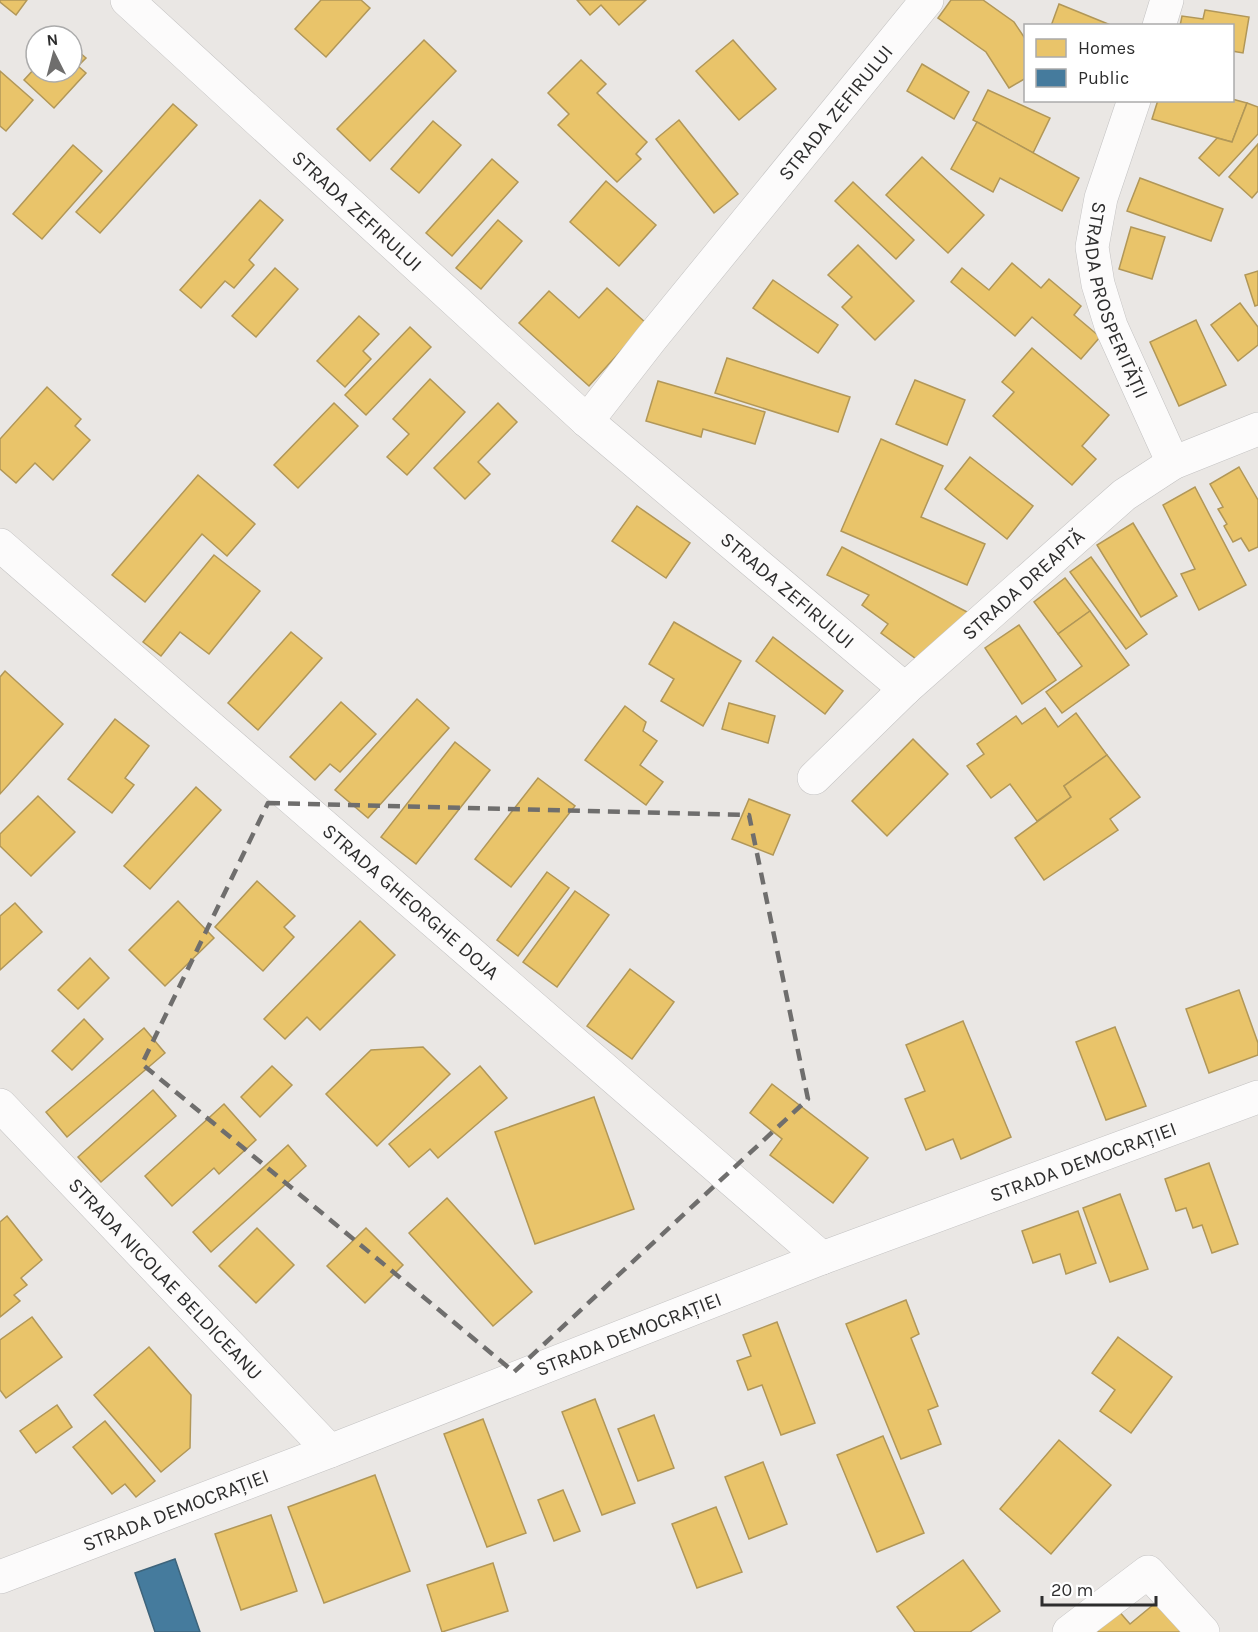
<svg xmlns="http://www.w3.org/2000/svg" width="1258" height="1632" viewBox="0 0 1258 1632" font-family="Karla,sans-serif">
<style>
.homes{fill:#e9c46a;stroke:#b19758;stroke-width:1.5}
.public{fill:#457b9d;stroke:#3e647b;stroke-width:1.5}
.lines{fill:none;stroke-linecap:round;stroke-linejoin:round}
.minor-casing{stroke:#c3c2c2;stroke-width:34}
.minor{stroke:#fcfbfb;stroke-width:33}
.marked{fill:none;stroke:#6f6e6d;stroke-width:4.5;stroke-dasharray:12 8;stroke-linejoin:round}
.labels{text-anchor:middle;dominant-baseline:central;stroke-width:6;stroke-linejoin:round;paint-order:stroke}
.street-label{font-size:20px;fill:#2d2d2d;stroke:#fff}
</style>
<rect width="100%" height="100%" fill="#eae7e4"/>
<g class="homes">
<polygon points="0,0 27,0 16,15 0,2"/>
<polygon points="321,0 361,0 370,8 326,57 295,29"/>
<polygon points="577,0 646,0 619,25 601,5 590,15"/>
<polygon points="951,0 983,0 1014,22 1026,40 1026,78 1009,88 986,52 938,18"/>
<polygon points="1059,4 1113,26 1051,26"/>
<polygon points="1205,10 1249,17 1243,53 1232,51 1232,26 1180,26 1182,16 1203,19"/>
<polygon points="424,40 456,71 370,161 337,129"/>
<polygon points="733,40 776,89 739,120 696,71"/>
<polygon points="72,46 86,58 78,66 86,73 54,108 24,80 36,67 36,72 72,72"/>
<polygon points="581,60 606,84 597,93 647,142 636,154 641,159 617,182 558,125 569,114 548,93"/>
<polygon points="922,64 969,92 954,119 907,91"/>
<polygon points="0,71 33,100 6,131 0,126"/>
<polygon points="988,90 1050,118 1033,153 973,120"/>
<polygon points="1232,99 1247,103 1232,142 1152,119 1158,100"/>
<polygon points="1247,103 1258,107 1258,134 1219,176 1199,158 1217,138 1232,142"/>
<polygon points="173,104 197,125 100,233 76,212"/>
<polygon points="679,120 738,194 714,213 656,139"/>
<polygon points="433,121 461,145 419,193 391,169"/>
<polygon points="977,122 1079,178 1062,211 1000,178 993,192 951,169"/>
<polygon points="1258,144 1258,191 1252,198 1229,177"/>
<polygon points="73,145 102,171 42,239 13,214"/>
<polygon points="922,157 984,215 948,253 886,195"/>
<polygon points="492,159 518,182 452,256 426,233"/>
<polygon points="1140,178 1223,209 1211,241 1127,211"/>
<polygon points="606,181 656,225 619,266 570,222"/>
<polygon points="853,182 914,240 896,259 835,201"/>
<polygon points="260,200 283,220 249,260 254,265 234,288 225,281 201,308 180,290"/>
<polygon points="498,220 522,241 481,289 456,268"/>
<polygon points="1131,227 1165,237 1152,279 1119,269"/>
<polygon points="858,245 914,301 875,340 842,307 852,297 828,275"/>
<polygon points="1012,263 1041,288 1049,279 1081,306 1074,315 1100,337 1081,359 1032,317 1015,336 951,282 962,268 989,290"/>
<polygon points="275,268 298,289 256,337 232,316"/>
<polygon points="1258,271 1258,305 1255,306 1245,275"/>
<polygon points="773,280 838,325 818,353 753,308"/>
<polygon points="607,288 646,323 589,386 519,323 549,291 579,318"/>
<polygon points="1240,303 1258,327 1258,345 1238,361 1211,325"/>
<polygon points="359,316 379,334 363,351 371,359 345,387 317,361"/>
<polygon points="1196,320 1226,385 1179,406 1150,342"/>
<polygon points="410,327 431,347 366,415 345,395"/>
<polygon points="1032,348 1109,415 1082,446 1096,459 1072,485 993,416 1014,392 1002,382"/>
<polygon points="727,358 850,397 838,432 715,393"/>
<polygon points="430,379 465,412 407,475 387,457 409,434 393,419"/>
<polygon points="915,380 965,400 947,445 896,424"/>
<polygon points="658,381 765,412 755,444 703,429 701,437 646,421"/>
<polygon points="47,387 81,419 75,426 90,440 53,480 35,463 16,483 0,469 0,439"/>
<polygon points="334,403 358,426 298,488 274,465"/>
<polygon points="498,403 517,422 478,462 490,474 465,499 434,468"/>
<polygon points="881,439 943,466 921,517 985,544 967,585 841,531"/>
<polygon points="970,457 1033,506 1007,539 945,489"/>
<polygon points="1239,467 1258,500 1258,547 1249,551 1241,538 1233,542 1224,526 1227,524 1218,509 1223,507 1210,484"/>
<polygon points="198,475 255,524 227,556 202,534 145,602 112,575"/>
<polygon points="1195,487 1246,585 1199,610 1181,574 1195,569 1163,505"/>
<polygon points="637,506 690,543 666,578 612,541"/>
<polygon points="1133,523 1177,596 1141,617 1097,545"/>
<polygon points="842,547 969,613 919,661 881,633 888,624 862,605 869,595 827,575"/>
<polygon points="214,555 260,591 209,654 180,632 161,656 143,642"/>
<polygon points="1091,557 1147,634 1126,649 1070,572"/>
<polygon points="1065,578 1090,611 1058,634 1034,602"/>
<polygon points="1090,611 1129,665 1062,713 1046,692 1082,666 1058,634"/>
<polygon points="674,622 741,661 703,726 661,701 674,679 649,664"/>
<polygon points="1019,625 1056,680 1022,704 985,648"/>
<polygon points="291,632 322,658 258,730 228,703"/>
<polygon points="773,637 843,691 825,714 756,661"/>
<polygon points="5,671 63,724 0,794 0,677"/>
<polygon points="417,699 449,728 368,818 335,790"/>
<polygon points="341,702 376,734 340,772 330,764 315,780 290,757"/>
<polygon points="729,703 775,716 768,743 722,729"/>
<polygon points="625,706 646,722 643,731 657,741 640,765 663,782 646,805 585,760"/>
<polygon points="1045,708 1058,727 1076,713 1107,755 1064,786 1071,797 1037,821 1010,784 991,798 967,766 984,754 977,744 1016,716 1022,724"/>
<polygon points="115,719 149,746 125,778 134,785 112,813 68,779"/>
<polygon points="913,739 948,774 887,836 852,801"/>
<polygon points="455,742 490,770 416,864 381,837"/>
<polygon points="1107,755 1140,797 1110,819 1118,830 1044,880 1015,838 1071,797 1064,786"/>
<polygon points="538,778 575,806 511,887 475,859"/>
<polygon points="196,787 221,810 150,889 124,866"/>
<polygon points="38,796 75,832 31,876 0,846 0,834"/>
<polygon points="749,799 790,815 773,855 732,839"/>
<polygon points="547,872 569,888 518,956 497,940"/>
<polygon points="257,881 295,916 284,927 294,937 263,971 215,927"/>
<polygon points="575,891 609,915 557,987 523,962"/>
<polygon points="178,901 214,938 165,986 129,950"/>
<polygon points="15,903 42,932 0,970 0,916"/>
<polygon points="360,921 395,955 320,1030 307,1017 285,1039 264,1019"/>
<polygon points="90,958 109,978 78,1009 58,990"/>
<polygon points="630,969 674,1002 632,1059 587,1026"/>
<polygon points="1239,990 1258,1043 1258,1055 1209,1073 1186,1009"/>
<polygon points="84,1019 103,1039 72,1070 52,1051"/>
<polygon points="963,1021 1011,1137 961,1159 953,1139 926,1150 905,1099 925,1091 906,1045"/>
<polygon points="1115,1027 1146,1106 1106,1120 1076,1042"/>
<polygon points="144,1028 165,1053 67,1137 46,1112"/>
<polygon points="423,1047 450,1074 377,1146 326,1094 371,1050"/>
<polygon points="272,1066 292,1085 260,1117 241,1097"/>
<polygon points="480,1066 507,1098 438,1158 430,1149 409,1167 389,1144"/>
<polygon points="772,1084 868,1158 833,1203 770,1155 782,1139 750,1113"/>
<polygon points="153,1090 176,1116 101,1182 78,1157"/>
<polygon points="594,1097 634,1209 535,1244 495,1132"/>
<polygon points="224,1104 256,1140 219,1174 214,1168 172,1206 145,1176"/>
<polygon points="288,1145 306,1166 211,1252 193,1232"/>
<polygon points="1209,1163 1238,1244 1212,1253 1202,1225 1193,1228 1186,1208 1176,1211 1165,1179"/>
<polygon points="1120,1194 1148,1269 1110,1282 1083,1208"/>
<polygon points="447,1198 532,1292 493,1326 409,1233"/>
<polygon points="1078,1211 1096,1263 1066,1274 1060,1254 1033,1263 1022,1231"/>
<polygon points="7,1216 42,1260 21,1278 27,1285 14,1295 20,1301 0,1317 0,1222"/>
<polygon points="257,1228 294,1265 256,1303 219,1266"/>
<polygon points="366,1228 403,1265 365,1303 327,1266"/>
<polygon points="906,1300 919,1334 911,1338 938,1406 928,1410 941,1444 901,1459 846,1324"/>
<polygon points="32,1317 62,1357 6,1398 0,1390 0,1340"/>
<polygon points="777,1322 815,1423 781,1435 762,1385 748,1390 737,1361 751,1356 743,1335"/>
<polygon points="1118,1337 1172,1377 1131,1433 1100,1411 1115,1390 1092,1373"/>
<polygon points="149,1347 191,1395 190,1448 161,1472 94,1395"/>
<polygon points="595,1399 635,1503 602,1515 562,1412"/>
<polygon points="57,1405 72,1427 36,1453 20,1431"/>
<polygon points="654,1415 674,1468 638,1481 618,1429"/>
<polygon points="483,1419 526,1533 487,1547 444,1434"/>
<polygon points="105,1421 155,1481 136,1497 125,1484 112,1494 73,1447"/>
<polygon points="883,1436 924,1533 877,1552 837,1455"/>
<polygon points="1059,1440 1111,1485 1051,1554 1000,1509"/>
<polygon points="763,1462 787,1524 749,1539 725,1477"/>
<polygon points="375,1475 410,1571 324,1603 288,1507"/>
<polygon points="563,1490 580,1531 554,1541 538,1500"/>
<polygon points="716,1507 742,1572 697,1588 672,1524"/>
<polygon points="271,1515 297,1591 241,1610 215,1534"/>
<polygon points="963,1560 1000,1611 970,1632 915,1632 897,1607"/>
<polygon points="493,1563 508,1611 442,1632 427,1585"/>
<polygon points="1159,1600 1186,1632 1088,1632 1117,1609 1130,1624"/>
</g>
<polygon class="public" points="175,1559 200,1632 155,1632 135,1573"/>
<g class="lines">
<g class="minor-casing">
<g id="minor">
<path id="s1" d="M127 0 587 421 905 689"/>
<polyline points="1159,26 1167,0"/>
<path id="s2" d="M1134 100 1101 198 1092 247 1098 284 1111 326 1173 463"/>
<path id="s3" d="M587 421 650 340 927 0"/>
<path id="s4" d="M0 545 822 1258"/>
<path id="s5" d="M814 778 905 689 1124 495 1173 463 1258 429"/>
<path id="s6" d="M0 1105 330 1451"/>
<path id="s7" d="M0 1577 330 1451 822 1258 1258 1097"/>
<polyline points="1069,1632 1148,1572 1203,1632"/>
</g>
</g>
<use href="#minor" class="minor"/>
</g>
<path class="marked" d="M268 803 749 815 808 1099 514 1372 142 1064Z"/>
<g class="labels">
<g class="street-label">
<text stroke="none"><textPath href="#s3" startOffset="396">STRADA ZEFIRULUI</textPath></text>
<text stroke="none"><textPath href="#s1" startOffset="312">STRADA ZEFIRULUI</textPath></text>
<text stroke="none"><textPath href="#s2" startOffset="210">STRADA PROSPERITĂȚII</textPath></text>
<text stroke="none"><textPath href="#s5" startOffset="285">STRADA DREAPTĂ</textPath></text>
<text stroke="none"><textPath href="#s1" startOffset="886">STRADA ZEFIRULUI</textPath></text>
<text stroke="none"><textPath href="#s4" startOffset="544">STRADA GHEORGHE DOJA</textPath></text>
<text stroke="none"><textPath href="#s7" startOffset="1160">STRADA DEMOCRAȚIEI</textPath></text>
<text stroke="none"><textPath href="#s6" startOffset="240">STRADA NICOLAE BELDICEANU</textPath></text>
<text stroke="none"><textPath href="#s7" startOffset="674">STRADA DEMOCRAȚIEI</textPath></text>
<text stroke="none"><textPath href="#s7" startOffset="188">STRADA DEMOCRAȚIEI</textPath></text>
</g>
</g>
<rect x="1024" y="24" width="210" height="78" fill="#ffffff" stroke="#ababab" stroke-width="1.5"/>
<rect x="1036" y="39" width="30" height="18" fill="#e9c46a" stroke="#ababab" stroke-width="1.5"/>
<text x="1078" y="54" font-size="18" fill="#2d2d2d">Homes</text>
<rect x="1036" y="69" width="30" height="18" fill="#457b9d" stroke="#ababab" stroke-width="1.5"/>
<text x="1078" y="84" font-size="18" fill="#2d2d2d">Public</text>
<g transform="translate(54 54) rotate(354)"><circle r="28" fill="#ffffff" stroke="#ababab" stroke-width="1.5"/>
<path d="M0-4.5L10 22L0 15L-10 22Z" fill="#6f6e6d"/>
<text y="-9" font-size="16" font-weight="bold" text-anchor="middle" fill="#2d2d2d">N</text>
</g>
<path d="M1042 1596v9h114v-9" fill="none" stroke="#2d2d2d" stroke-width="3"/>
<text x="1051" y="1596" font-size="18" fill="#2d2d2d" stroke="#ffffff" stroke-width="4.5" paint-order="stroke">20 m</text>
</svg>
